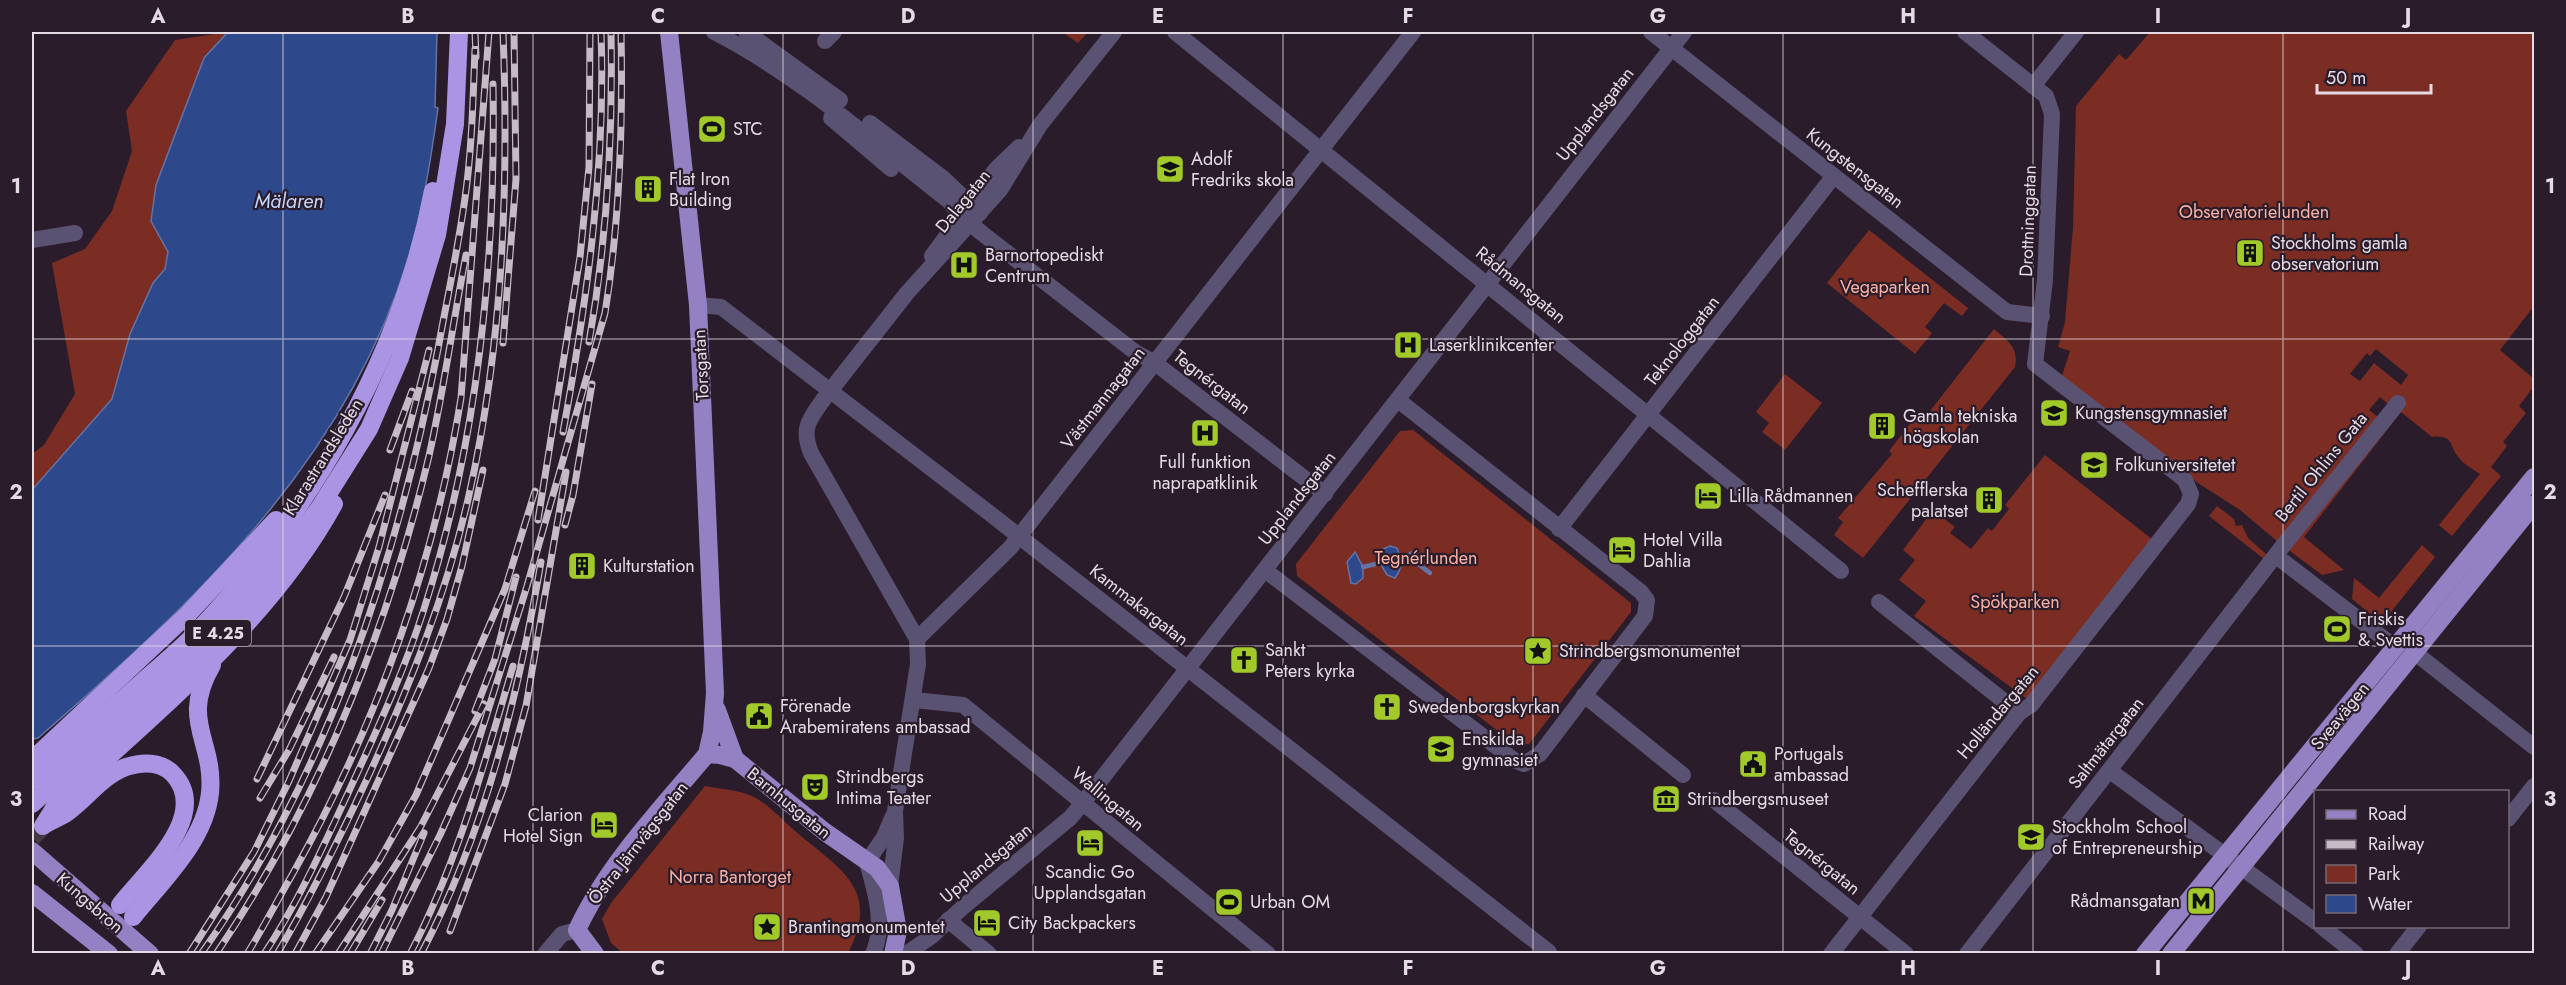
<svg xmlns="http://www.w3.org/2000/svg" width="2566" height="985" viewBox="0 0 2566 985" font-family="Jost,sans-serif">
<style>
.green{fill:#7c2d23;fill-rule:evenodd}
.water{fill:#2d488b;stroke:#6474a6;stroke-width:1.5}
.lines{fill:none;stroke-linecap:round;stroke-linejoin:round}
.stream{stroke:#6474a6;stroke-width:4.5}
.highway-tunnel{stroke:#463946;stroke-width:18;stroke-dasharray:18 9;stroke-linecap:butt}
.minor{stroke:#5a5272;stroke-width:16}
.major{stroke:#9481c3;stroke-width:18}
.highway{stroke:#aa94e3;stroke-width:18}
.rail-casing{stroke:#c5bac5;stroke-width:7}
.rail{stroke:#2a1c2a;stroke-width:4.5;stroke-dasharray:14;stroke-linecap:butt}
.minor-bridge{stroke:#5a5272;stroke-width:16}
.grid{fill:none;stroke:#e5dbe5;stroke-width:1.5;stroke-opacity:0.55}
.labels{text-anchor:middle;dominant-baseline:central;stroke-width:4.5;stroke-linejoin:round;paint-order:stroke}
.shield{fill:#2a1c2a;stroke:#ada2ad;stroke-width:1.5}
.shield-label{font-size:16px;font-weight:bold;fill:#e5dbe5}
.street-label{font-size:18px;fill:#e5dbe5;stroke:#2a1c2a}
.poi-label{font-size:18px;fill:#e5dbe5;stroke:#2a1c2a;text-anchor:start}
.park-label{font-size:18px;fill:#f9b1a4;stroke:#2a1c2a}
.water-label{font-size:20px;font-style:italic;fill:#c4d7fe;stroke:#2a1c2a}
.neatline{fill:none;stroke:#e5dbe5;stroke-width:2}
.grid-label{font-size:20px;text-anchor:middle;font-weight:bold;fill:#e5dbe5}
</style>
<rect width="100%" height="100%" fill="#2a1c2a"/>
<g class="green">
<polygon points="228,32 204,58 175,136 151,221 168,252 165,269 153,283 130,334 112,399 32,490 32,454 44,445 75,394 52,263 85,249 112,211 132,151 126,111 175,40"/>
<polygon points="1062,32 1088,32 1078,43"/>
<path d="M2150 32H2534V306L2500 350 2534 379V386L2519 406 2526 413 2503 442 2507 446 2491 467 2501 476 2452 536 2439 525 2480 474C2473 469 2465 465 2460 459 2449 448 2455 434 2432 437L2401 412 2304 537 2344 570 2322 575 2290 551V545L2388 404 2380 397 2369 410 2378 417 2278 542 2240 510 2198 483 2062 376 2070 351 2058 347 2065 322 2073 228 2076 106 2119 54 2126 60ZM2376 349 2408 375 2401 385 2374 363 2360 381 2350 374 2367 353 2370 356Z"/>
<polygon points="1869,230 1968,308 1962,316 1944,303 1925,327 1932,333 1915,354 1827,283"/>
<path d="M1994 329C2008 341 2019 348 2015 367L1863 558 1834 535 1843 522 1838 518 1892 454 1889 451 1916 416 1923 420Z"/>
<polygon points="1785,374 1822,403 1785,450 1762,432 1769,423 1756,412"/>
<polygon points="1413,430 1631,603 1631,612 1529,744 1516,745 1297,576 1296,564 1400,431"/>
<polygon points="2045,455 2153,540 2027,699 1914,616 1926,601 1899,580 1915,560 1903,550 1933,510 1955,527 1950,533 1971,549 1988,528 1992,531 2009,509 2005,505"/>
<polygon points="2217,506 2234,519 2236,526 2242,525 2248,538 2266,554 2264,559 2209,516"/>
<polygon points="2422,545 2435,557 2382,623 2352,599 2354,578 2379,598"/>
<path d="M705 786C719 789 741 790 754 797 771 806 786 824 801 836 843 871 880 891 848 953L624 954 611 943 602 919 611 903Z"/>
</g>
<g class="water">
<path d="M228 32H437L435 107 438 108C431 159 423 209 408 259 345 463 194 603 38 738L32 739V490L112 399 130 334 153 283 165 269 168 252 151 221 156 185 204 58Z"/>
<path d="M1390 546 1397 548C1402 561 1403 567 1395 578L1387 575 1380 563 1383 549Z"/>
<polygon points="1355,552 1363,567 1363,578 1356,584 1351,583 1347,562"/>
</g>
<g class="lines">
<g class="stream">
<polyline points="1402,560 1412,553 1417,555 1417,563 1430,573"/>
<polyline points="1363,567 1380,563"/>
</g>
<polyline class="highway-tunnel" points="32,838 43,826"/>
<g class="minor">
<path d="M714 32C800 76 873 142 949 201L960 215 983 234 1135 352 1155 363 1325 494"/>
<polyline points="746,32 840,100"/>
<polyline points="1175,32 1841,571"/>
<polyline points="1651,32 2007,312 2042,316"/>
<polyline points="825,41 834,32"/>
<polyline points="2033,86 2076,32"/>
<polyline points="831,118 891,169"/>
<polyline points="870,123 944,179 980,213"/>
<polyline points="32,240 75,233"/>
<polyline points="932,256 996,169 1019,147"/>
<polyline points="698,305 721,307 988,512 1549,952"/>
<polyline points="841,377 907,293 1000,190 1040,125 1114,32"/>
<path d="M823 400C809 420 801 428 811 453L917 639 918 664 895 811 896 838 890 886"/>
<polyline points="1559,529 1833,177"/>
<polyline points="2276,556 2395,647"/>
<polyline points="1266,571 1514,760 1524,764 1540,754 1645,616 1647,600 1641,592 1398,400"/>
<polyline points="1879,602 2019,713"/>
<polyline points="917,639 1010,548 1413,32"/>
<polyline points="2414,652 2534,747"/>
<polyline points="1584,695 1683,775"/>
<polyline points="914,700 963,705 1268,954"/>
<polyline points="2110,771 2316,922"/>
<polyline points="1714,800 1906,954"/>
<polyline points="2508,819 2534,786"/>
<polyline points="948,920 989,954"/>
<polyline points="2321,926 2356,954"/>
<polyline points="545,954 562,934 577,930"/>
<path d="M873 954C886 925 875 891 867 862L884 837 893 816"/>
<polyline points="906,954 932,936 963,907 1070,818 1082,804 1684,32"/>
<polyline points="1831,954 2019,713 2031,705 2188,504 2191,494 2185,480 2035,364 2045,280 2052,114 2046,96 1965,32"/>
<polyline points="1967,954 2282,547 2398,403"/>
<polyline points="2397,954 2419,926"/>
</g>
<g class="major">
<polyline points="717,710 735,759"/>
<polyline points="707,754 720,755 735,759 825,832 877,868 890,886 898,931 893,954"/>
<polyline points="32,851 150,954"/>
<polyline points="32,893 109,954"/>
<path d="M595 954 577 930C607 865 661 809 707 754L712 732 715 693 698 305 669 32"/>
<polyline points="2145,954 2534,477"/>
<polyline points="2171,954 2534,504"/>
</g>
<g class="highway">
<polyline points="32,760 188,614 276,520"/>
<path d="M32 781C68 749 104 716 140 684 157 668 177 653 193 636 310 514 401 358 433 191"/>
<polyline points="32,804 204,649 285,554 320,507 369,429 400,358 437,235 455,124 459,32"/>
<path d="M44 825C51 821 58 818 65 814 86 800 101 776 126 767 142 762 161 761 173 774 212 815 145 873 120 905"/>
<path d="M43 826 56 805C154 713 268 624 334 504"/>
<path d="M133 917C162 881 205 841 210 793 215 740 179 722 212 665"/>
</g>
<g class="rail-casing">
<g id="rail">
<polyline points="475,32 476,57"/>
<path d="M589 342C607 240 613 135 611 32"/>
<polyline points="503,343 516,179 514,32"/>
<path d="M563 432C587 300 606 166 601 32"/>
<polyline points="390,450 412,391"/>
<polyline points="538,520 580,257 589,167 590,32"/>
<polyline points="565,525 573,495 592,384"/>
<polyline points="475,711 495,659 516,577"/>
<polyline points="257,779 344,597 385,495"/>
<polyline points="260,798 289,750 334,657"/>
<polyline points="450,931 505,784 526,706 566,472"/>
<polyline points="189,954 254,852 289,781 350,640 379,547 429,350"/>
<path d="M201 954C328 775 397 562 438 349 447 299 458 249 465 198 472 149 473 99 475 49"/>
<path d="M216 954C318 803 387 632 429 456 444 389 453 322 466 255"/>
<path d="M247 954C263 928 277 901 292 875 376 726 434 566 461 398L489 32"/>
<path d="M264 954C298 903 323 847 349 791 376 732 404 672 424 609 478 441 496 261 493 84"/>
<path d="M277 954C311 897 340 837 368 777 410 685 447 593 469 495 503 343 509 186 503 32"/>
<polyline points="295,954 326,897 429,668 447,619 462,566 483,470"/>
<polyline points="315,954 379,861 416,795 505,589 535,491"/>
<polyline points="338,954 420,828 484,704"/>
<polyline points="350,954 382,900"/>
<polyline points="370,954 392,910 424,833"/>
<path d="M381 954 440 835 470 768 527 586 605 313C620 220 623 125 621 32"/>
<path d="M410 954C458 862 484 764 513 666"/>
<path d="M421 954C485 832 518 697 541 562"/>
</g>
</g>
<use href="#rail" class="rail"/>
<polyline class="minor-bridge" points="823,400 841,377"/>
</g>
<path class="grid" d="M283 32V954M533 32V954M783 32V954M1033 32V954M1283 32V954M1533 32V954M1783 32V954M2033 32V954M2283 32V954M32 339H2534M32 646H2534"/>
<defs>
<g id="stadium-square" transform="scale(1.5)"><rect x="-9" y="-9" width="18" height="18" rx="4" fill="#a1c929" stroke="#2a1c2a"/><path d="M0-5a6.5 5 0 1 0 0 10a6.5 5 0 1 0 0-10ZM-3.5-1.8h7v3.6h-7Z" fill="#111"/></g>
<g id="school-square" transform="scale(1.5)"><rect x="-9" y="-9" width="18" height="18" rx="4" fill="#a1c929" stroke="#2a1c2a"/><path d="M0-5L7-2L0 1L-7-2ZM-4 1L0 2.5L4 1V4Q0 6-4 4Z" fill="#111"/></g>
<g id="building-square" transform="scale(1.5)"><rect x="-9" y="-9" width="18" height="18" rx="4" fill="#a1c929" stroke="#2a1c2a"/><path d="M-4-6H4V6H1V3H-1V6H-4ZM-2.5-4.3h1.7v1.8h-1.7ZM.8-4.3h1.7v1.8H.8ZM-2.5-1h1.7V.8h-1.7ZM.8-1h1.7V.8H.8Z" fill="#111"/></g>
<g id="hospital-square" transform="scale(1.5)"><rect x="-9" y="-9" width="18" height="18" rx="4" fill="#a1c929" stroke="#2a1c2a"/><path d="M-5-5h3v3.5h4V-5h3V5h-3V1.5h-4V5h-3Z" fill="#111"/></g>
<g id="university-square" transform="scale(1.5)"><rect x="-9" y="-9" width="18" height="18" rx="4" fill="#a1c929" stroke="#2a1c2a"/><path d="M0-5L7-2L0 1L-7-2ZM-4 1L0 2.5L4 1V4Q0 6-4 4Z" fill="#111"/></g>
<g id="hotel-square" transform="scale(1.5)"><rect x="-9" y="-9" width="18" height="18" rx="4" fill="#a1c929" stroke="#2a1c2a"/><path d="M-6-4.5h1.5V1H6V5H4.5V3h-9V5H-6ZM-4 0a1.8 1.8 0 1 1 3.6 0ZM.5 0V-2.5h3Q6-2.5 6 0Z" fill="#111"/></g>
<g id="sight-square" transform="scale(1.5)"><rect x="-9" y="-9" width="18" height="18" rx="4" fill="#a1c929" stroke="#2a1c2a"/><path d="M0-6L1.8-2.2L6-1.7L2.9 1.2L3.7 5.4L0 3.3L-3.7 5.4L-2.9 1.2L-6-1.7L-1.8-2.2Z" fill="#111"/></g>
<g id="church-square" transform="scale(1.5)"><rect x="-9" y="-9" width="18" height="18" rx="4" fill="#a1c929" stroke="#2a1c2a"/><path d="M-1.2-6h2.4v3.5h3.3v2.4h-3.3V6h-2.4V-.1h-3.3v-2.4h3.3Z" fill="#111"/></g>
<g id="civic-square" transform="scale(1.5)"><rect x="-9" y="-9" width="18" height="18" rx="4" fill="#a1c929" stroke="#2a1c2a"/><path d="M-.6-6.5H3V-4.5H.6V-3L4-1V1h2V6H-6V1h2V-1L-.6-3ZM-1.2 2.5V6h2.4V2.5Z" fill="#111"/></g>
<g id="theatre-square" transform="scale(1.5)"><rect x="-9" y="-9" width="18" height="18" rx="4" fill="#a1c929" stroke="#2a1c2a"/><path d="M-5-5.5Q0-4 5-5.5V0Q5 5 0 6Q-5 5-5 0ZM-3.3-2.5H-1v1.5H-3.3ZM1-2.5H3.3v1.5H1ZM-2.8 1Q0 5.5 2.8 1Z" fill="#111"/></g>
<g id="museum-square" transform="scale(1.5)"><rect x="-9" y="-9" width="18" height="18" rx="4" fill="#a1c929" stroke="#2a1c2a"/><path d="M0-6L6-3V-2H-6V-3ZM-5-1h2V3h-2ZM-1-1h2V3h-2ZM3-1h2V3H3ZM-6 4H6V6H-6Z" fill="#111"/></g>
<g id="metro-square" transform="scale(1.5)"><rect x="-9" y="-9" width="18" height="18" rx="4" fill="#a1c929" stroke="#2a1c2a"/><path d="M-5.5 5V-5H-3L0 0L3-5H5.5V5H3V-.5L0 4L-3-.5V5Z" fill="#111"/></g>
</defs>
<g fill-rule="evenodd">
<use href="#stadium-square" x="712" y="129"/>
<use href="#school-square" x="1170" y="169"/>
<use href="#building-square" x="648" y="189"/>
<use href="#building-square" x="2250" y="253"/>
<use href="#hospital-square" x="964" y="265"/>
<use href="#hospital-square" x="1408" y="345"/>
<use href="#school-square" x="2054" y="413"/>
<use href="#building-square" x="1882" y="426"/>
<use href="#hospital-square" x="1205" y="433"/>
<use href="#university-square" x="2094" y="465"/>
<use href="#hotel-square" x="1708" y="496"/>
<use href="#building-square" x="1989" y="500"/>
<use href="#hotel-square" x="1622" y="550"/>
<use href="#building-square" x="582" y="566"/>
<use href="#stadium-square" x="2337" y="629"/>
<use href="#sight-square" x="1538" y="651"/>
<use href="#church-square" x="1244" y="660"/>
<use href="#church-square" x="1387" y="707"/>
<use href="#civic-square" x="759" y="716"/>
<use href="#school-square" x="1441" y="749"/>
<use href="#civic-square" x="1753" y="764"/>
<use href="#theatre-square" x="815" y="787"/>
<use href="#museum-square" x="1666" y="799"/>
<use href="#hotel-square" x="604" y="825"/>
<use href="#school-square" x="2031" y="837"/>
<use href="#hotel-square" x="1090" y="843"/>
<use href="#metro-square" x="2201" y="901"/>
<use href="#stadium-square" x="1229" y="902"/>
<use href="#hotel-square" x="987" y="923"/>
<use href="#sight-square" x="767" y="927"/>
</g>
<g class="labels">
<rect class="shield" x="185" y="620" width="66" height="26" rx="4.5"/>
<g class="shield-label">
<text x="218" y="633">E 4.25</text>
</g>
<g class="street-label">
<text transform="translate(1595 114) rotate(-52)">Upplandsgatan</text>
<text transform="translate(1855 168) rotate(38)">Kungstensgatan</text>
<text transform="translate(963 201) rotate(-51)">Dalagatan</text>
<text transform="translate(2028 221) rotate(-88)">Drottninggatan</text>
<text transform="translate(1521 285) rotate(39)">Rådmansgatan</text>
<text transform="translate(1682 341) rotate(-52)">Teknologgatan</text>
<text transform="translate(701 365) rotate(-93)">Torsgatan</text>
<text transform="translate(1212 382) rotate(38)">Tegnérgatan</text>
<text transform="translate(1103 398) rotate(-52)">Västmannagatan</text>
<text transform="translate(323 457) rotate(-58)">Klarastrandsleden</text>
<text transform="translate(2321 467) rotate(-51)">Bertil Ohlins Gata</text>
<text transform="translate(1297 498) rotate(-52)">Upplandsgatan</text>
<text transform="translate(1139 605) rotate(38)">Kammakargatan</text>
<text transform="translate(1998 712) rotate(-50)">Holländargatan</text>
<text transform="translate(2340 716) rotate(-51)">Sveavägen</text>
<text transform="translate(2106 743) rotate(-52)">Saltmätargatan</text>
<text transform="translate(1108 799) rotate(40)">Wallingatan</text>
<text transform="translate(789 803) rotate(39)">Barnhusgatan</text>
<text transform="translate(638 843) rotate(-52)">Östra Järnvägsgatan</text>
<text transform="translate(1822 862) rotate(39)">Tegnérgatan</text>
<text transform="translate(986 863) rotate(-40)">Upplandsgatan</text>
<text transform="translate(90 903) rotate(41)">Kungsbron</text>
</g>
<g class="poi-label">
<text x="733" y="129">STC</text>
<text x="1191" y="159">Adolf<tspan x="1191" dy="21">Fredriks skola</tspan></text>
<text x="669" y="179">Flat Iron<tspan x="669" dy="21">Building</tspan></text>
<text x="2271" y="243">Stockholms gamla<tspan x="2271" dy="21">observatorium</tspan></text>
<text x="985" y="255">Barnortopediskt<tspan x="985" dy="21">Centrum</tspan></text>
<text x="1429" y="345">Laserklinikcenter</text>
<text x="2075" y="413">Kungstensgymnasiet</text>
<text x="1903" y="416">Gamla tekniska<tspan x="1903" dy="21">högskolan</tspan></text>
<text x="1205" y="462" text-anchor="middle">Full funktion<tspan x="1205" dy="21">naprapatklinik</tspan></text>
<text x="2115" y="465">Folkuniversitetet</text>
<text x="1968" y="490" text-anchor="end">Schefflerska<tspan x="1968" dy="21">palatset</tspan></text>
<text x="1729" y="496">Lilla Rådmannen</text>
<text x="1643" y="540">Hotel Villa<tspan x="1643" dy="21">Dahlia</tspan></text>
<text x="603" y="566">Kulturstation</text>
<text x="2358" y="619">Friskis<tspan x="2358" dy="21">&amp; Svettis</tspan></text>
<text x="1265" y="650">Sankt<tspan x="1265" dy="21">Peters kyrka</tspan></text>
<text x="1559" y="651">Strindbergsmonumentet</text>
<text x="780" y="706">Förenade<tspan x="780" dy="21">Arabemiratens ambassad</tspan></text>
<text x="1408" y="707">Swedenborgskyrkan</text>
<text x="1462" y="739">Enskilda<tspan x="1462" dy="21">gymnasiet</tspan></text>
<text x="1774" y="754">Portugals<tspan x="1774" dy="21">ambassad</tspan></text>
<text x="836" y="777">Strindbergs<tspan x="836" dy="21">Intima Teater</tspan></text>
<text x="1687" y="799">Strindbergsmuseet</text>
<text x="583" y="815" text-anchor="end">Clarion<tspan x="583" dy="21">Hotel Sign</tspan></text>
<text x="2052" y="827">Stockholm School<tspan x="2052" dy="21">of Entrepreneurship</tspan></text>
<text x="1090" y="872" text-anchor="middle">Scandic Go<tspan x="1090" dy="21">Upplandsgatan</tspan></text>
<text x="2180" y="901" text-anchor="end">Rådmansgatan</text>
<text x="1250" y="902">Urban OM</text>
<text x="1008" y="923">City Backpackers</text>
<text x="788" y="927">Brantingmonumentet</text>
</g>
<g class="park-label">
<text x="2254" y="212">Observatorielunden</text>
<text x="1885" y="287">Vegaparken</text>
<text x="1426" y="558">Tegnérlunden</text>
<text x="2015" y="602">Spökparken</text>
<text x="730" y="877">Norra Bantorget</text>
</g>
<g class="water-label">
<text x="289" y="201">Mälaren</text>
</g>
</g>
<rect width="2566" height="985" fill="none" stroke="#2a1c2a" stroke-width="66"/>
<rect x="2314" y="790" width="195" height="138" fill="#2a1c2a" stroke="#756875" stroke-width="1.5"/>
<rect x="2326" y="810" width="30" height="9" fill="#9481c3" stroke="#756875" stroke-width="1.5"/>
<text x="2368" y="820" font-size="18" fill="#e5dbe5">Road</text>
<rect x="2326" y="840" width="30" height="9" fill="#c5bac5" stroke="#756875" stroke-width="1.5"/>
<text x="2368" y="850" font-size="18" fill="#e5dbe5">Railway</text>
<rect x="2326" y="865" width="30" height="18" fill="#7c2d23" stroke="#756875" stroke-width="1.5"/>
<text x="2368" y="880" font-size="18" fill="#e5dbe5">Park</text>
<rect x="2326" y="895" width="30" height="18" fill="#2d488b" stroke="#756875" stroke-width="1.5"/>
<text x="2368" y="910" font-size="18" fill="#e5dbe5">Water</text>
<path d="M2317 84v9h114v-9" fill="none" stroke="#e5dbe5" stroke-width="3"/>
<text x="2326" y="84" font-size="18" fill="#e5dbe5" stroke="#2a1c2a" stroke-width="4.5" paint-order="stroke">50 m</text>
<rect x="33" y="33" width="2500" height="919" class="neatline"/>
<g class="grid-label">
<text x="158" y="23">A</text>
<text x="408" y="23">B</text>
<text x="658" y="23">C</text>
<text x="908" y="23">D</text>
<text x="1158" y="23">E</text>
<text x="1408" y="23">F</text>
<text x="1658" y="23">G</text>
<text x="1908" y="23">H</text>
<text x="2158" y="23">I</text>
<text x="2408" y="23">J</text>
<text x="16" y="193">1</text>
<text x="2550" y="193">1</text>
<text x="16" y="499">2</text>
<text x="2550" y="499">2</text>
<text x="16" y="806">3</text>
<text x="2550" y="806">3</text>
<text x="158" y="975">A</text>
<text x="408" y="975">B</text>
<text x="658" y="975">C</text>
<text x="908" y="975">D</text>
<text x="1158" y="975">E</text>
<text x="1408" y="975">F</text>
<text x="1658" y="975">G</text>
<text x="1908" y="975">H</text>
<text x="2158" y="975">I</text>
<text x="2408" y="975">J</text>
</g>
</svg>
